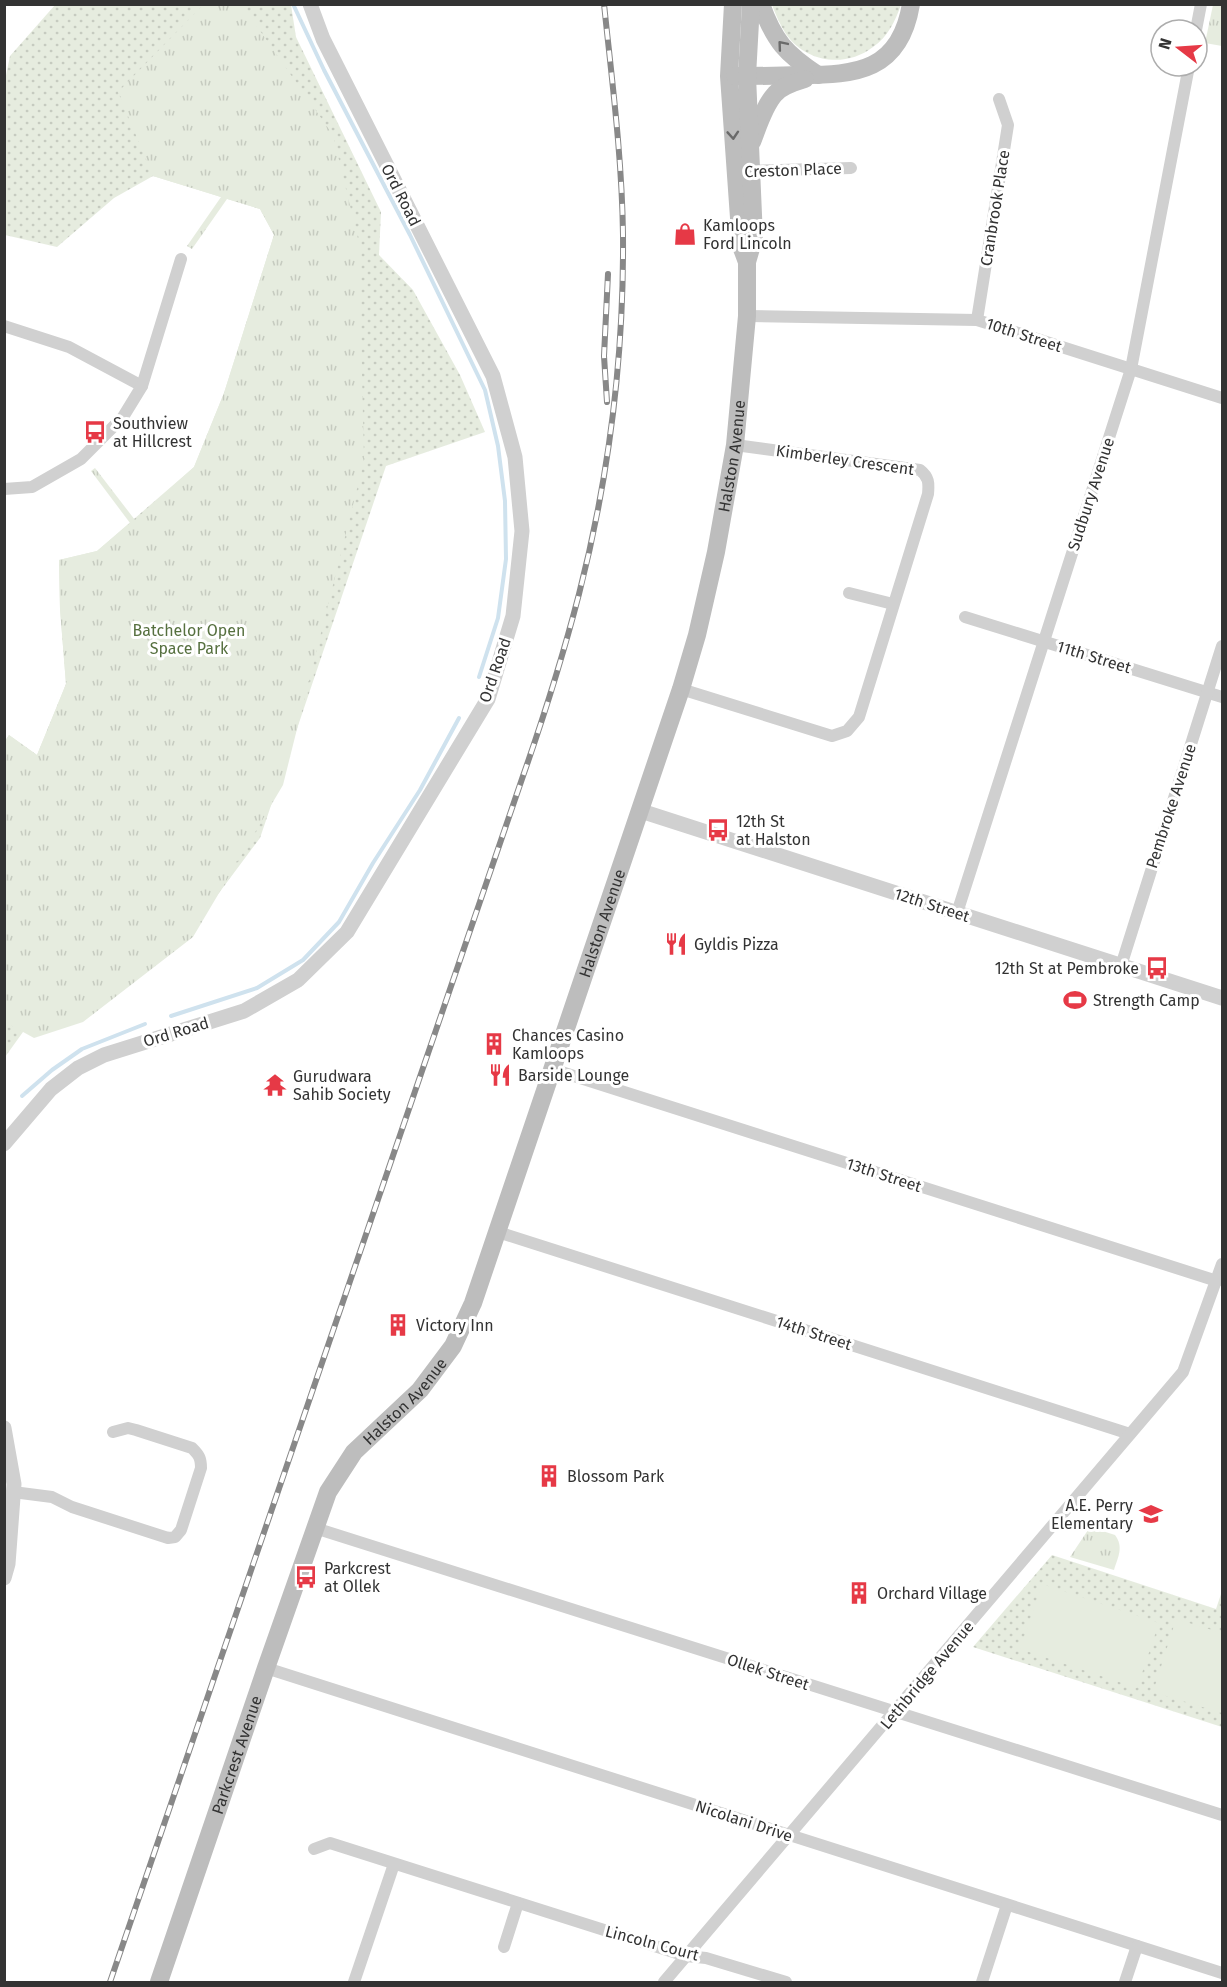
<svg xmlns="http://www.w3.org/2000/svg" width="1227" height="1987" viewBox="0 0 1227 1987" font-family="'Fira Sans',sans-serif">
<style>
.grass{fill:url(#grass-dots)}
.park{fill:url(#park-tufts)}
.pitch{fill:#e6ecdf}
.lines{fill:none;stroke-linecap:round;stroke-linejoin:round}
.stream{stroke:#cfe2ee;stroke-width:4}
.minor{stroke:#d0d0d0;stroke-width:12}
.tertiary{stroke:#d0d0d0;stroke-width:15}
.secondary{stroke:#bdbdbd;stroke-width:18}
.rail-casing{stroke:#888;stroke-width:6}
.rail{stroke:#fff;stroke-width:4;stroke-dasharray:11;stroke-linecap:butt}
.oneway{stroke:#6a6a6a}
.labels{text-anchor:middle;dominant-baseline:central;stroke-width:6;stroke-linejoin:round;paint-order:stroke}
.street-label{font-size:16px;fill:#333;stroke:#fff}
.poi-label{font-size:16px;fill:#333;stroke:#fff;text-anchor:start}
.park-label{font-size:16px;fill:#56703f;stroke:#fff}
</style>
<defs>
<pattern id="grass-dots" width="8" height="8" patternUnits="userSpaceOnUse" patternTransform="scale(1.5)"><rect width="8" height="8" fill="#e6ecdf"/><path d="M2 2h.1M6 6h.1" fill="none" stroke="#c6cbc0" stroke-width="1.8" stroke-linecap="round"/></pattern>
<pattern id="park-tufts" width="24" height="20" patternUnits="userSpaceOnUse" patternTransform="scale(1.5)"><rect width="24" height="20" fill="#e6ecdf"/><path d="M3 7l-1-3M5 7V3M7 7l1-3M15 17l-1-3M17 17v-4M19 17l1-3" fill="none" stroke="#c6cbc0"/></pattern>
</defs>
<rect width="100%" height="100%" fill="#fff"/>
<g class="grass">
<polygon points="55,5 291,5 296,37 381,212 379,255 413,290 460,375 485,432 386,466 260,838 178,948 23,1032 5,1057 5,741 9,735 37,755 66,684 60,609 59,560 97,551 194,467 224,393 274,235 260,209 153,176 114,198 57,247 5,235 4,85 10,56"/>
<path d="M772 5 773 4 901 5C895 21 888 37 873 47 846 68 806 63 786 34 780 25 776 15 772 5Z"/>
<polygon points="1052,1555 1216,1609 1222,1591 1222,1727 973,1647"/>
</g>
<g class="park">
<polygon points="203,5 242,5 333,135 359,243 364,461 283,785 193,937 83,1022 34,1038 5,1022 5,741 9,735 37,755 66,684 60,609 59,560 97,551 130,523 91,471 95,468 135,520 194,467 224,393 274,235 260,209 227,199 192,249 187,246 221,197 153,176 118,92"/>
<polygon points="1213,5 1222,5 1222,46 1205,43"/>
<path d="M1090 1527 1115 1535C1124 1547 1118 1557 1114 1570L1070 1557Z"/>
</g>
<g class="pitch">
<polygon points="1042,1584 1159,1623 1137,1688 1020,1649"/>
<polygon points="1176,1619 1222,1633 1222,1713 1153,1692"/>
</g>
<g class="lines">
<g class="stream">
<polyline points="293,4 324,70 410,235 485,390 498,446 505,501 506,559 498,618 479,677"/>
<polyline points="171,1016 257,988 303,960 339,922 373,863 420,790 459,718"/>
<polyline points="22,1096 52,1070 82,1049 145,1024"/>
</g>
<g class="minor">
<polyline points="1196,30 1201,4"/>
<polyline points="745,171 851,168"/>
<polyline points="747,316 977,320 1222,398"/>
<polyline points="977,320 1008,125 999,99"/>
<polyline points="4,326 69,347 142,386"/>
<polyline points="4,489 32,487 81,459 123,417 142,386 181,259"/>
<polyline points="849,593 893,604"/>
<polyline points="965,617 1222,697"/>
<path d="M681 689 832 736 847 731 859 717 928 494C929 483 929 477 920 470L735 445"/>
<polyline points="957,913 1131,369 1189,66"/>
<polyline points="1121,966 1222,646"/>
<polyline points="552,1069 1217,1281"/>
<polyline points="498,1232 1130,1434"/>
<path d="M13 1492 52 1497 72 1507 168 1538 175 1537 181 1530 201 1468C201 1458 199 1455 192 1448L136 1430 128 1428 113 1432"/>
<polyline points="315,1528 1222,1815"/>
<polyline points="266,1668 1222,1973"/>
<polyline points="314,1849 330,1843 686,1956 706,1958 786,1982"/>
<polyline points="504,1947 518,1903"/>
<polyline points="354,1982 394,1864"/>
<polyline points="664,1982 1183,1372 1222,1264"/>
<polyline points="982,1982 1007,1905"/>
<polyline points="1125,1982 1137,1946"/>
</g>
<g class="tertiary">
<polyline points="641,811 1222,998"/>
<polyline points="4,1144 51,1089 78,1068 104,1055 244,1011 298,980 347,932 488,699 513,616 522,531 515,457 493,376 323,39 310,4"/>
<polyline points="4,1428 14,1484 8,1564 4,1578"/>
</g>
<g class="secondary">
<polyline points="733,4 729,76 741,246 747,262"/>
<path d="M761 4C774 41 786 54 818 75"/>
<path d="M735 76C757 76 778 76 800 75 857 75 900 71 911 4"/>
<path d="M752 142C758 127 764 106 775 94 782 86 795 82 805 79"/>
<path id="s1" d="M159 1982 266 1668 328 1492 354 1452 420 1390 453 1346 473 1303 681 689 697 635 716 552 735 445 747 316V262L754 238 747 76 751 4"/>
</g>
<g class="rail-casing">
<g id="rail">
<polyline points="607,402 604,356 608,274"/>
<path d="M110 1982 523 776C544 716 563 656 579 594 609 477 624 355 623 235 622 157 612 81 604 4"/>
</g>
</g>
<use href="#rail" class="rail"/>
</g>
<defs><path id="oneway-chevron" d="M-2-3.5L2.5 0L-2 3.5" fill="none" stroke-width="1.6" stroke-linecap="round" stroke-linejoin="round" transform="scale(1.5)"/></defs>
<g class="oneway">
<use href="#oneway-chevron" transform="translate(782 45) rotate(-130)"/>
<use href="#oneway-chevron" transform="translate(733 135) rotate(86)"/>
</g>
<defs>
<g id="shop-bare" transform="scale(1.8)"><path d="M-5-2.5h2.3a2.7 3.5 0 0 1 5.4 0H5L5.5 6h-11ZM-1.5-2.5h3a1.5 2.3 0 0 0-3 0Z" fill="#e63946" stroke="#fff" stroke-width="2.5" paint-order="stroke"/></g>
<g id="bus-bare" transform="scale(1.8)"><path d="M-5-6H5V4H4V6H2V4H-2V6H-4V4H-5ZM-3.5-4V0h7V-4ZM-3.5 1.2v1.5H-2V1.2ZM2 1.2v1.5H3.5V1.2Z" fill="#e63946" stroke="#fff" stroke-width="2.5" paint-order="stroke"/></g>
<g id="restaurant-bare" transform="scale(1.8)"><path d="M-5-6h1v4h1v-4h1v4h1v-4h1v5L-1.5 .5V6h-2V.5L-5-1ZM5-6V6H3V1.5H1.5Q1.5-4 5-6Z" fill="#e63946" stroke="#fff" stroke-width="2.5" paint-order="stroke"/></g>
<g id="stadium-bare" transform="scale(1.8)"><path d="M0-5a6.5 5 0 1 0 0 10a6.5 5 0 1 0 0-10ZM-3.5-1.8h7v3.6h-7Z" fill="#e63946" stroke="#fff" stroke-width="2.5" paint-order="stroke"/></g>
<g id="building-bare" transform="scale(1.8)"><path d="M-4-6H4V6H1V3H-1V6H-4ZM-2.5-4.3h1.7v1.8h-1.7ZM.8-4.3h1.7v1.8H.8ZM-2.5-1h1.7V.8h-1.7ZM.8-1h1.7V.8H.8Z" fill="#e63946" stroke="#fff" stroke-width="2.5" paint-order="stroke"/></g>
<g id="temple-bare" transform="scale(1.8)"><path d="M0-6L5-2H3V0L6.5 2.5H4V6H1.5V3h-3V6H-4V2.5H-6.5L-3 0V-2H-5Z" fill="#e63946" stroke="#fff" stroke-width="2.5" paint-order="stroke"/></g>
<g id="school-bare" transform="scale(1.8)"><path d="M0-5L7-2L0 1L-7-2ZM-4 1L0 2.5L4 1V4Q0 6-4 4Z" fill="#e63946" stroke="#fff" stroke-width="2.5" paint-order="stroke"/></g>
</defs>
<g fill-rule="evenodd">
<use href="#shop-bare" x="685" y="234"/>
<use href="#bus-bare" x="95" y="432"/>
<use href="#bus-bare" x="718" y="830"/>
<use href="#restaurant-bare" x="676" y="944"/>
<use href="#bus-bare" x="1157" y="968"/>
<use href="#stadium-bare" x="1075" y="1000"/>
<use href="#building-bare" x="494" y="1044"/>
<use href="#restaurant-bare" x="500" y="1075"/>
<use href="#temple-bare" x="275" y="1085"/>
<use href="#building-bare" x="398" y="1325"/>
<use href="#building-bare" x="549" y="1476"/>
<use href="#school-bare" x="1151" y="1514"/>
<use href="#bus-bare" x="306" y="1577"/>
<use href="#building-bare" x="859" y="1593"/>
</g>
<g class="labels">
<g class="street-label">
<text transform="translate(793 170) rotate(-2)">Creston Place</text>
<text transform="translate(401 195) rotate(63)">Ord Road</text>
<text transform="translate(995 208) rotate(-81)">Cranbrook Place</text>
<text transform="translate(1024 335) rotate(18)">10th Street</text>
<text stroke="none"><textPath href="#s1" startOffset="1646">Halston Avenue</textPath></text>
<text transform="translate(845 460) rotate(8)">Kimberley Crescent</text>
<text transform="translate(1091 494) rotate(-72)">Sudbury Avenue</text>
<text transform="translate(1094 657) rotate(17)">11th Street</text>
<text transform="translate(495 670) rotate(-71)">Ord Road</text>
<text transform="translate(1171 806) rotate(-72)">Pembroke Avenue</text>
<text transform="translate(932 905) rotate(18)">12th Street</text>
<text stroke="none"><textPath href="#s1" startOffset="1160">Halston Avenue</textPath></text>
<text transform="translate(176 1032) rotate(-17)">Ord Road</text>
<text transform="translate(884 1175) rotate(18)">13th Street</text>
<text transform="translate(814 1333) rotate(18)">14th Street</text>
<text stroke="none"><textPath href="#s1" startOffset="638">Halston Avenue</textPath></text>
<text transform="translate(768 1672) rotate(18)">Ollek Street</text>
<text transform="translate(927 1675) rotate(-50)">Lethbridge Avenue</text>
<text stroke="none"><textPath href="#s1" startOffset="240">Parkcrest Avenue</textPath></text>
<text transform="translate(744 1821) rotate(18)">Nicolani Drive</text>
<text transform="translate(652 1943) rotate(15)">Lincoln Court</text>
</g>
<g class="poi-label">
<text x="703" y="225">Kamloops<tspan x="703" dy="18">Ford Lincoln</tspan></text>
<text x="113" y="423">Southview<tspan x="113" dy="18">at Hillcrest</tspan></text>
<text x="736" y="821">12th St<tspan x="736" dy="18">at Halston</tspan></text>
<text x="694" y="944">Gyldis Pizza</text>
<text x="1139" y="968" text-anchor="end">12th St at Pembroke</text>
<text x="1093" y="1000">Strength Camp</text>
<text x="512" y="1035">Chances Casino<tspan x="512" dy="18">Kamloops</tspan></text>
<text x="518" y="1075">Barside Lounge</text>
<text x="293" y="1076">Gurudwara<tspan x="293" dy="18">Sahib Society</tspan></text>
<text x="416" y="1325">Victory Inn</text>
<text x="567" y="1476">Blossom Park</text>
<text x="1133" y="1505" text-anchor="end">A.E. Perry<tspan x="1133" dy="18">Elementary</tspan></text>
<text x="324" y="1568">Parkcrest<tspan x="324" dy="18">at Ollek</tspan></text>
<text x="877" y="1593">Orchard Village</text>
</g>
<g class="park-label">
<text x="189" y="630">Batchelor Open<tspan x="189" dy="18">Space Park</tspan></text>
</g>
</g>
<rect width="1227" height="1987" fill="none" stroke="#333333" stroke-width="12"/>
<g transform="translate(1179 48) rotate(287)"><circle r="28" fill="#ffffff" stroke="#adadad" stroke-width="1.5"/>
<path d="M0-4.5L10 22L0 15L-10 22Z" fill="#e63946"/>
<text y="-9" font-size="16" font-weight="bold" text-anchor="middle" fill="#333333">N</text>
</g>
</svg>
